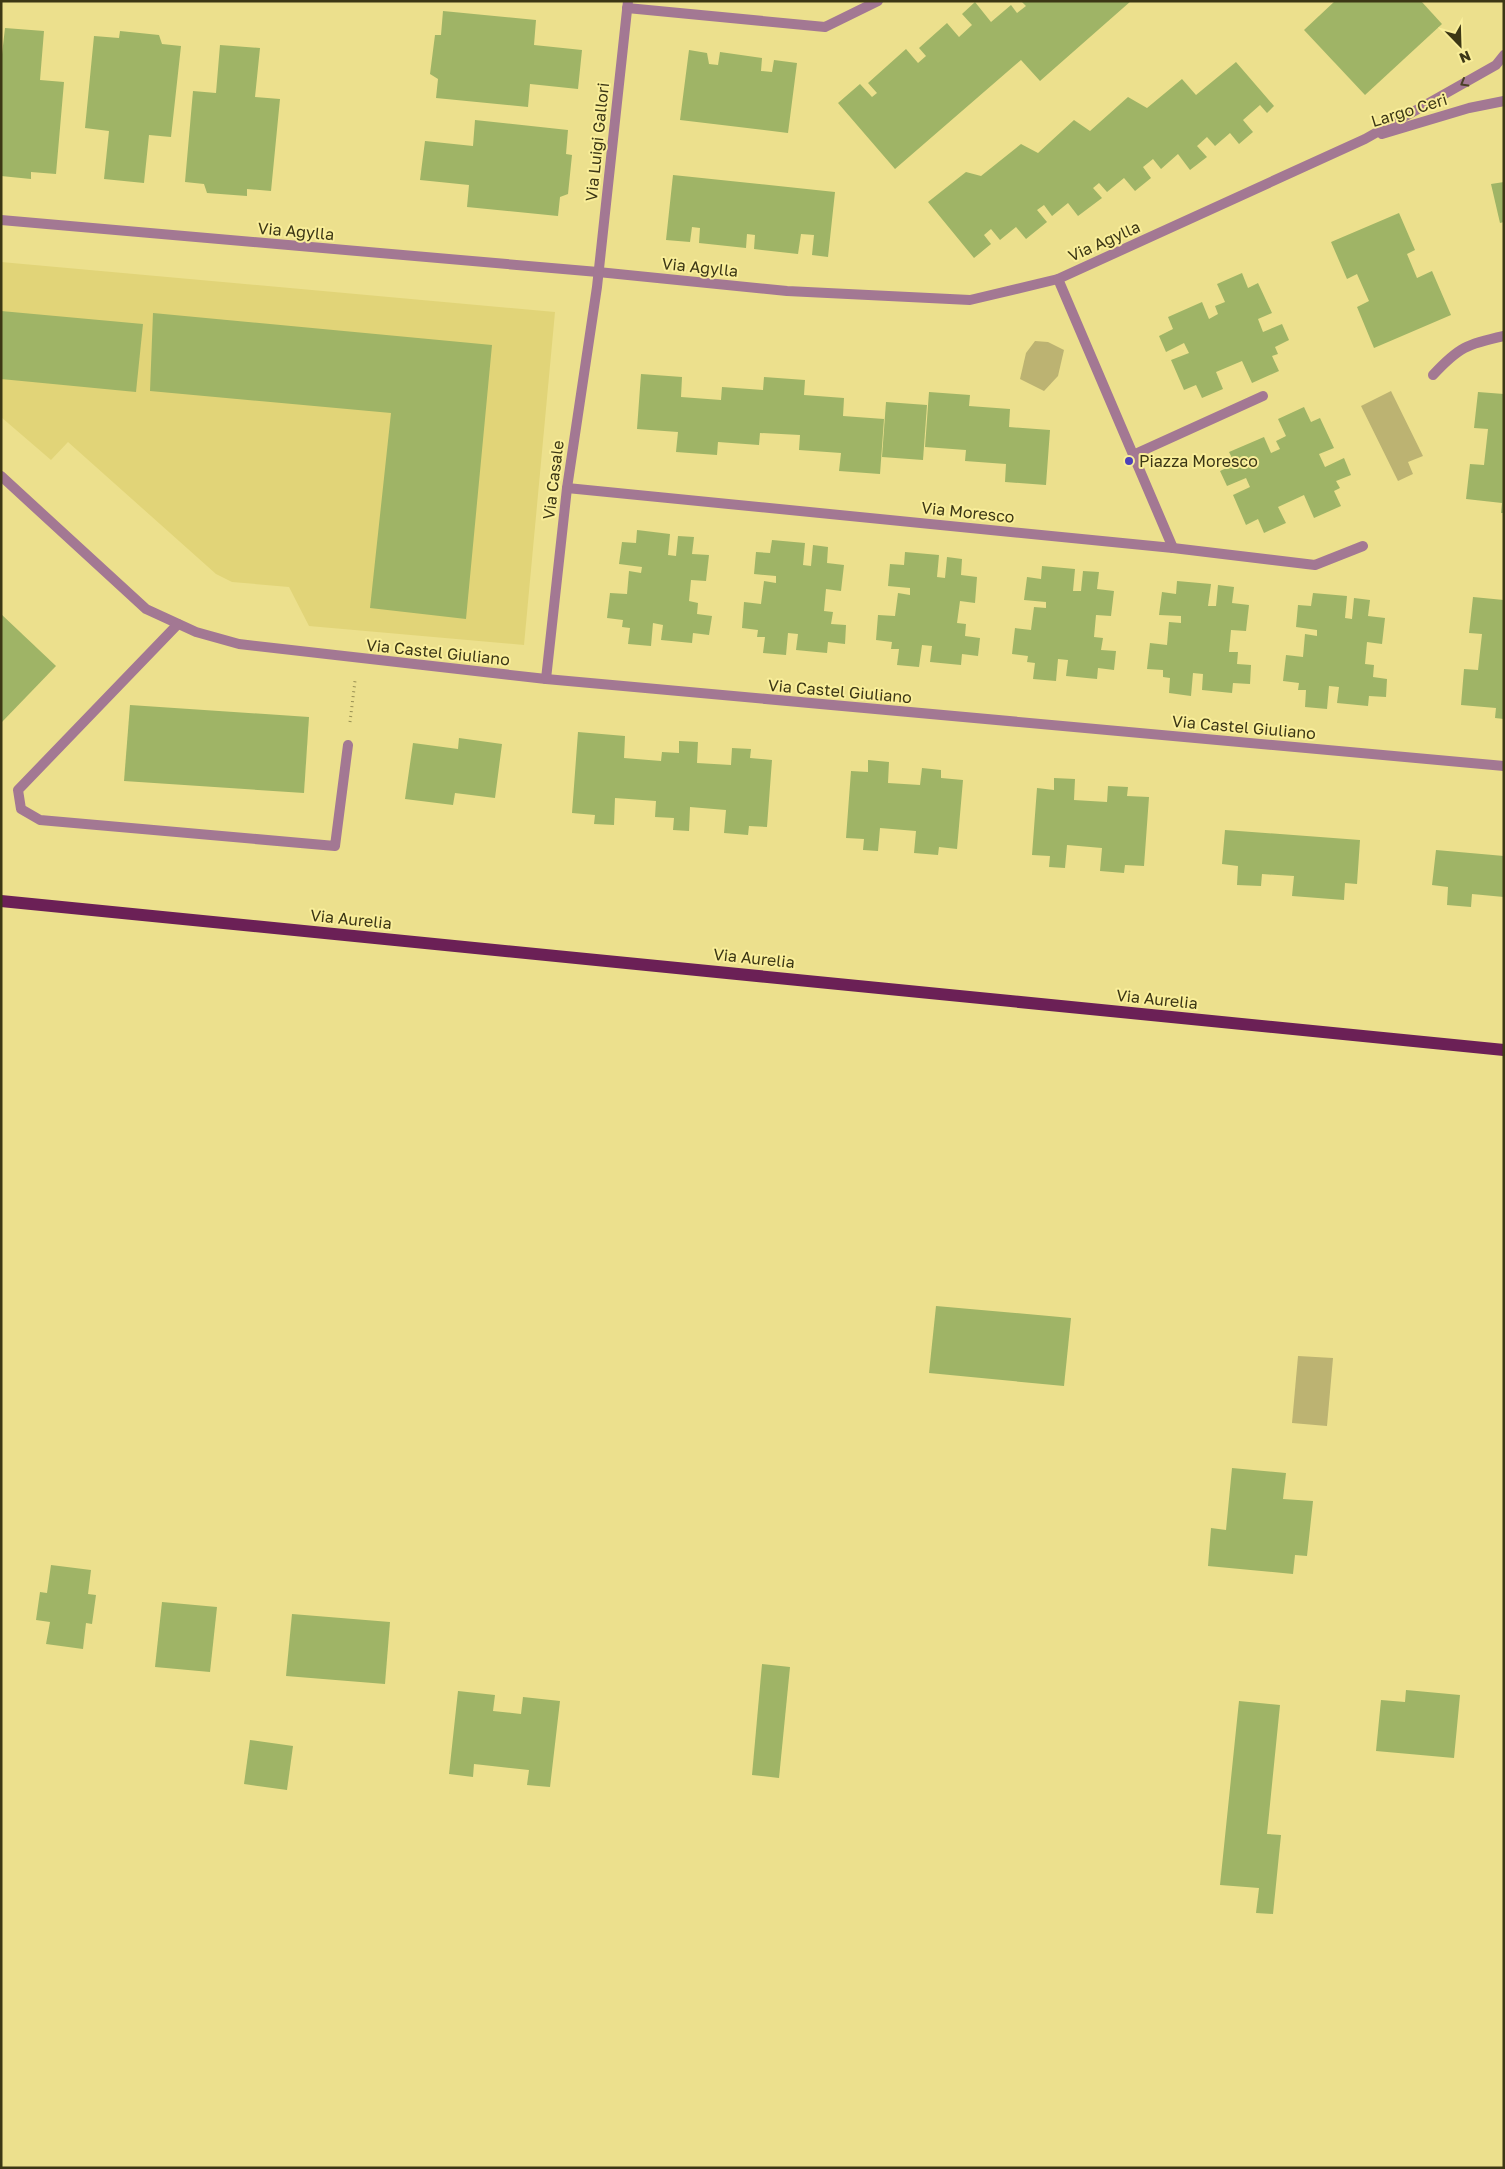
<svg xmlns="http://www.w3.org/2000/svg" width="1505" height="2169" viewBox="0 0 1505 2169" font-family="'Golos Text',sans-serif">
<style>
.built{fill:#e1d478}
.water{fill:#bcb372}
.building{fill:#9fb466}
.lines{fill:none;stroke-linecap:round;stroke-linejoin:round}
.path{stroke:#999054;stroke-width:3;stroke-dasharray:1 4;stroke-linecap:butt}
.street{stroke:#a37893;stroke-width:10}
.primary{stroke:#6b2056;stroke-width:12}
.oneway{stroke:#4b4128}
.poi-dot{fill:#4e42b9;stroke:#f9ee9a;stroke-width:2}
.labels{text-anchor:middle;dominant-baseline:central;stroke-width:4;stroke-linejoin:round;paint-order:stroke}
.street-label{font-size:16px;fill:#3c3715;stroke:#f9ee9a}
.poi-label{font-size:16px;fill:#3c3715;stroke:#f9ee9a;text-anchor:start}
</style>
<rect width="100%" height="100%" fill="#ece08d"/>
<polygon class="built" points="1,262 555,312 524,645 309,626 289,587 232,582 216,574 68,442 51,460 1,417"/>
<g class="water">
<polygon points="1035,341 1048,342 1064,350 1058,376 1044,391 1020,379 1026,353"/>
<polygon points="1391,391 1423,456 1408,462 1413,474 1398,481 1361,406"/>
<polygon points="1298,1356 1333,1358 1327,1426 1292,1423"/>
</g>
<g class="building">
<polygon points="1021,1 1131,1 1040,81 1021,60 895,169 838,103 860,84 872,97 877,93 868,83 906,49 918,63 926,56 919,48 947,23 959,37 972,25 962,14 975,2 991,22 1011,5 1017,13 1026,6"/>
<polygon points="1335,1 1421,1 1442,24 1365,95 1304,30"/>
<polygon points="443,11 536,20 534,45 582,50 578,89 530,84 528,107 436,98 438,79 430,74 435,35 441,35"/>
<polygon points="5,28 44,31 40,80 64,82 56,174 31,172 31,179 1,176 1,63"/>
<polygon points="120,31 159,35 162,44 181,46 171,137 149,135 144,183 104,179 109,131 85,128 94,36 119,38"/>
<polygon points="220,45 260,48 255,97 280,99 271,191 247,189 247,196 207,193 204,184 185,182 193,91 216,93"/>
<polygon points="689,50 707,53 709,64 718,65 720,52 762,58 761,71 772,72 774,60 797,63 788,133 680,120"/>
<polygon points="1236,62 1274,106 1267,113 1260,105 1243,120 1253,132 1239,144 1230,133 1215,146 1207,137 1197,146 1207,157 1190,170 1178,154 1161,169 1153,159 1143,167 1151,178 1135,191 1124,178 1107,192 1099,183 1093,188 1102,198 1078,216 1068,203 1052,216 1044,205 1037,210 1047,222 1026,239 1016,227 1000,240 991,229 984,235 991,244 974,258 928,202 966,172 981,176 1021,144 1038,153 1074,120 1090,131 1128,97 1147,108 1182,79 1196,95"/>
<polygon points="475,120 568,130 566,154 572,155 568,194 560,197 558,216 467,207 469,185 420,180 425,141 473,146"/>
<polygon points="673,175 835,192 828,257 812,255 814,235 801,234 798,254 754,249 755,235 747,234 746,248 699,243 700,228 692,227 690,242 666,240"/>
<polygon points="1504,182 1504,222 1500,223 1491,184"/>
<polygon points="1399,213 1415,250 1407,254 1417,278 1432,271 1451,315 1374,348 1357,307 1369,301 1357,274 1347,279 1331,242"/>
<polygon points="1242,273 1248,288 1258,283 1272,313 1258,319 1263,332 1282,324 1289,340 1275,347 1278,354 1272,356 1279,371 1252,383 1242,361 1216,372 1223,389 1202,398 1196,385 1184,390 1171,360 1189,353 1184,343 1166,352 1159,336 1173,329 1168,317 1202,302 1209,319 1218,314 1215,306 1225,302 1217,284"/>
<polygon points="1,311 143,324 136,392 1,379"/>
<polygon points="153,313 492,345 466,619 370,608 391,413 150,391"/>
<polygon points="641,374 682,377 681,397 721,400 722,387 763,390 764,377 805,380 804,395 844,398 843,416 884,419 880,474 839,471 841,453 799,450 800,435 760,433 759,445 718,442 717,455 676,452 678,432 637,429"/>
<polygon points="929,392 970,395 969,406 1010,409 1009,427 1050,430 1046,485 1005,482 1006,464 965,461 966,450 925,447"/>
<polygon points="1478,392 1504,394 1504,513 1501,513 1502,503 1466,499 1470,464 1484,465 1488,429 1474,428"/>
<polygon points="886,402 927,405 923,460 882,457"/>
<polygon points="1304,407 1311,422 1320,418 1334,448 1319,454 1325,467 1344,458 1351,475 1336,481 1340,488 1334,491 1341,506 1314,518 1304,495 1278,507 1286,523 1264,533 1258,519 1246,525 1233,495 1250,487 1246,478 1227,486 1220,471 1235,464 1229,452 1264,437 1271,453 1280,449 1276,441 1286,436 1278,419"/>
<polygon points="637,530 670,534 668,555 676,556 678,536 694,537 692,554 709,555 706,581 691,580 689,601 698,603 697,614 712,616 709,635 693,633 692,643 661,640 663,625 653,623 651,646 628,644 630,628 622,627 623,620 607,618 610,593 627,594 629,571 641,573 642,567 619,564 622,542 636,543"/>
<polygon points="772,540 805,543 803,565 811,566 813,545 828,547 827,563 844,565 841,591 826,589 824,611 833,612 831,624 846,625 845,644 828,642 827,653 796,650 798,634 788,633 786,655 763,653 765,637 757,637 758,630 742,628 744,602 761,604 764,581 776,583 776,576 754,574 756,552 770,553"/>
<polygon points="905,552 939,555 937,577 945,578 947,557 962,559 961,575 977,577 975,603 960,601 957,623 966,624 965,636 980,638 978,656 962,654 961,665 930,662 932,646 922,645 919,667 897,665 899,649 891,649 892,642 876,640 878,615 895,616 898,593 910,595 910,588 888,586 890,564 904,565"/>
<polygon points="1042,566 1075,569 1073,591 1081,591 1083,571 1099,572 1097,589 1114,591 1111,616 1096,615 1094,637 1103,638 1101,650 1116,651 1114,670 1098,668 1097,679 1066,676 1068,660 1058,659 1056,681 1033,679 1035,663 1027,662 1028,656 1012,654 1015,628 1031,630 1034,607 1046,608 1046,602 1024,600 1027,577 1041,579"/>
<polygon points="1177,581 1211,584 1208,606 1216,606 1218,585 1234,587 1232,603 1249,605 1246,631 1231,630 1229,652 1238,652 1237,664 1251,665 1250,684 1233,683 1232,693 1202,690 1203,674 1193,673 1191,696 1169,693 1170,678 1163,677 1163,670 1147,669 1150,643 1167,645 1169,622 1181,623 1181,616 1159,615 1162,592 1176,594"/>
<polygon points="1313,593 1347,596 1345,618 1352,619 1354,598 1370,600 1368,616 1385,618 1382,644 1367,642 1365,664 1374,665 1373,677 1387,679 1386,697 1369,696 1368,706 1337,703 1339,687 1329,686 1327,709 1305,707 1306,690 1298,690 1299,683 1283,681 1286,655 1303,657 1305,634 1317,636 1317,630 1296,627 1298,605 1311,606"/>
<polygon points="1473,597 1504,600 1504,719 1495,718 1496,708 1461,705 1464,669 1478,670 1482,634 1469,633"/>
<polygon points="1,614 56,666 1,723"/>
<polygon points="130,705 309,717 304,793 124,781"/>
<polygon points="578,732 625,736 624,758 661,761 662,752 679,753 679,741 698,742 697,763 731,765 732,748 751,749 750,758 772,760 767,827 749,826 748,835 724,833 726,810 690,807 689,831 673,830 674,818 655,817 656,801 615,798 614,825 594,824 595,815 572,813"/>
<polygon points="459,738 502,744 495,798 455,793 453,805 405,799 413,743 458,749"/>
<polygon points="868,760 889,762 888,783 920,785 922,768 941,770 941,778 963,780 957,849 939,847 938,855 914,853 916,831 880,828 878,851 863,850 864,839 846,838 851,771 868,772"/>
<polygon points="1054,778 1075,779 1074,800 1107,802 1108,786 1128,787 1127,796 1149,797 1144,866 1125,865 1124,873 1100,871 1102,848 1067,845 1065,868 1049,867 1050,856 1032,855 1037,788 1054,790"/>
<polygon points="1225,830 1360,840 1357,884 1345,883 1344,900 1292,896 1294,876 1262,874 1261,886 1237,885 1238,866 1222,864"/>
<polygon points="1436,850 1504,856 1504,897 1472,894 1471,907 1447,905 1448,887 1432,885"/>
<polygon points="936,1306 1071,1318 1064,1386 929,1373"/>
<polygon points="1232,1468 1286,1473 1283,1499 1313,1501 1307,1556 1295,1555 1293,1574 1208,1566 1211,1528 1226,1530"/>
<polygon points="51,1565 91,1570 88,1594 96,1595 92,1624 86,1623 83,1649 46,1644 50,1622 36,1620 40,1592 47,1593"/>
<polygon points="162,1602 217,1607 210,1672 155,1667"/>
<polygon points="292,1614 390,1622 385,1684 286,1676"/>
<polygon points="762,1664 790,1667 779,1778 752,1775"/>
<polygon points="1406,1690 1460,1695 1454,1758 1376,1751 1381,1700 1405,1702"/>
<polygon points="458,1691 495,1695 493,1711 521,1714 523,1697 560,1701 550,1787 527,1785 529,1770 474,1764 473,1777 449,1774"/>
<polygon points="1239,1701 1280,1705 1267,1834 1281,1835 1273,1914 1256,1913 1259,1888 1220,1885"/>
<polygon points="250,1740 293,1746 287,1790 244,1784"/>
</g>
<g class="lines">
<polyline class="path" points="350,722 355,681"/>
<g class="street">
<polyline points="627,8 825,27 878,1"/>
<polyline points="1382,134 1469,108 1504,101"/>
<polyline points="1,220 598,272 787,291 970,300 1058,279 1365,139 1496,65 1504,55"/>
<polyline points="1058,279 1173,548"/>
<path d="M1433 375C1459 347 1467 344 1504 336"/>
<polyline points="1133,455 1263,396"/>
<polyline points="1,476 146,609 196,632 239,644 546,679 1504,766"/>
<polyline points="567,488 1173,548 1315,565 1363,546"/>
<polyline points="178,624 18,790 21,809 40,820 335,846 348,745"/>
<polyline points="546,679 567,488 597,287 628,1"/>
</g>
<polyline class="primary" points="1,901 1504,1050"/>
</g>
<defs><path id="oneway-chevron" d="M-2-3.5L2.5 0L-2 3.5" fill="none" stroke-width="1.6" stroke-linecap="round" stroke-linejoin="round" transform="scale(1.25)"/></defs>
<use class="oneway" href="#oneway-chevron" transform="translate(1464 83) rotate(150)"/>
<circle class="poi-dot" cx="1129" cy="461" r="5"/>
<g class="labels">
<g class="street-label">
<text transform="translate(1409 110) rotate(-17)">Largo Ceri</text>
<text transform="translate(597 142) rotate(-84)">Via Luigi Gallori</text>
<text transform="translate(296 231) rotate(5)">Via Agylla</text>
<text transform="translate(1104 241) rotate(-24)">Via Agylla</text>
<text transform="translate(700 267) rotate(6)">Via Agylla</text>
<text transform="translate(553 480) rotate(-83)">Via Casale</text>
<text transform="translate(968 512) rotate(6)">Via Moresco</text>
<text transform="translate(438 652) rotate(6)">Via Castel Giuliano</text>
<text transform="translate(840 691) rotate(5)">Via Castel Giuliano</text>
<text transform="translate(1244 727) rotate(5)">Via Castel Giuliano</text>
<text transform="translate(351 919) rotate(6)">Via Aurelia</text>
<text transform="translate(754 958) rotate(6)">Via Aurelia</text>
<text transform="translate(1157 999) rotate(6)">Via Aurelia</text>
</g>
<g class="poi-label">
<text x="1139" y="461">Piazza Moresco</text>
</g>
</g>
<rect width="1505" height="2169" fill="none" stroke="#3c3715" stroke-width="5"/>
<g transform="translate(1460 45) rotate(157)" stroke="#f9ee9a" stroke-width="4" paint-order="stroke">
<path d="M0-4L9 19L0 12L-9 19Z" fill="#3c3715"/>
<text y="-8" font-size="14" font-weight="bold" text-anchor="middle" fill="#3c3715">N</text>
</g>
</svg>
